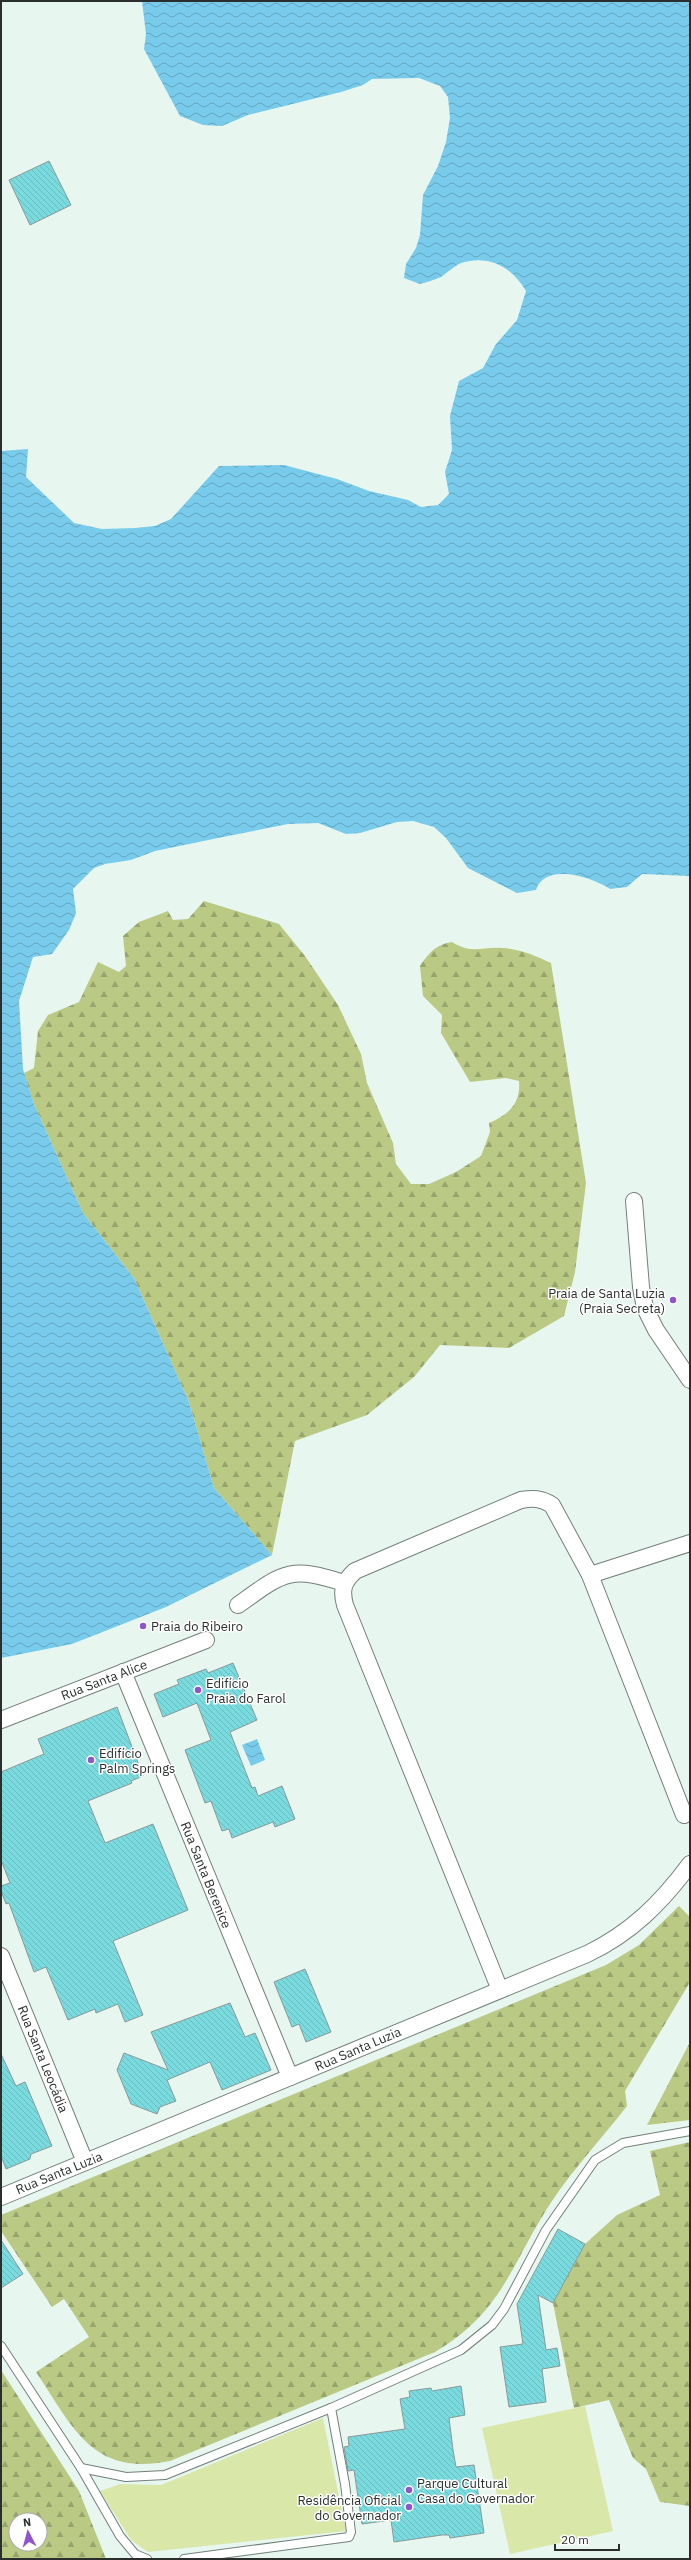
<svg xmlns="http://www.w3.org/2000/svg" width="691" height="2560" viewBox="0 0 691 2560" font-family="'IBM Plex Sans',sans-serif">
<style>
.grass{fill:#d9e7a9}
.forest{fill:url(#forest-firs);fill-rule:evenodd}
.water{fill:url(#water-waves)}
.building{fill:url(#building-back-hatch);stroke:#8a9898}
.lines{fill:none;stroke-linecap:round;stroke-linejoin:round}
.service-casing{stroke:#737f7b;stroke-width:10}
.minor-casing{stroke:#737f7b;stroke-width:18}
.service{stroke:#fff;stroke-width:8}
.minor{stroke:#fff;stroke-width:16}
.poi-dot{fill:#9054cb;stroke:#fff;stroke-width:1.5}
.labels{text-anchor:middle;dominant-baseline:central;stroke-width:3;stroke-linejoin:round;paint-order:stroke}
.poi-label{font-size:13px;fill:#2a2f2e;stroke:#fff;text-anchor:start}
.street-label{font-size:13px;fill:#2a2f2e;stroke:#fff}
</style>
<defs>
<pattern id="forest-firs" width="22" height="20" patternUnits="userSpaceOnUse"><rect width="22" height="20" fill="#baca85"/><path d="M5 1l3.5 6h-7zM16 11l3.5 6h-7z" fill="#97a46d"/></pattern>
<pattern id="water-waves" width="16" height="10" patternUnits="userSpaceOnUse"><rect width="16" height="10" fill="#79cbeb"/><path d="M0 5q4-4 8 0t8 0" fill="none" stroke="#63a5bf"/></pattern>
<pattern id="building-back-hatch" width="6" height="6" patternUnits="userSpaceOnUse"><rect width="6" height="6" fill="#7adbdf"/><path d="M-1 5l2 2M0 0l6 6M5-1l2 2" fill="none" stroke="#6abcc0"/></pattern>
</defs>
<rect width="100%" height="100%" fill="#e8f6f0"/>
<g class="grass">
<polygon points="585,2406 613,2531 510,2554 482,2428"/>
<polygon points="323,2418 346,2531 148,2552 131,2540 100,2491 120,2484 161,2485"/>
</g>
<g class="forest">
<path d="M204 901 279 924 305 956 338 1005 361 1054 367 1083 393 1143 396 1164 411 1184H429L456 1172 481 1156 490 1132 489 1123C508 1115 521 1104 519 1081L506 1078 470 1082 441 1033 442 1015 423 996 420 966C429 953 435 945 452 942 473 955 481 946 503 948 520 949 536 956 551 963L586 1183 575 1272 564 1316 509 1348 440 1345 414 1377 367 1415 295 1441 272 1555 214 1488 189 1402 134 1278 83 1213 34 1104 24 1073 34 1068 38 1031 48 1015 79 1002 98 962 119 972 126 966 123 936 139 922 168 911 173 920 188 919Z"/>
<path d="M679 1906 690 1917V1982L625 2091 627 2106C602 2138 574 2168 552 2201 511 2263 504 2311 435 2352L170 2461C92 2477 73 2427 36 2372L89 2337 64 2299 52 2307 1 2231V2215L606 1965 639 1945Z"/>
<polygon points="690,2042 690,2120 647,2125"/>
<polygon points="690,2142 690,2506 660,2502 646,2469 633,2458 609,2400 574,2408 553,2303 585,2244 617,2215 660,2195 650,2151"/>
<path d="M1 2370 79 2491 106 2559H1ZM16 2520H40V2544H16Z"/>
</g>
<g class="water">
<path d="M142 1H690V876L642 874 627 887 610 889C592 877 545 862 536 890L517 893 468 868 446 838 434 827 413 821 397 822 360 833 346 834 318 823 288 824 223 837 155 851 131 860 105 864 94 868 73 889 76 913 69 930 52 954 33 957 19 1001 23 1069 34 1104 83 1213 134 1278 189 1402 214 1488 272 1555 166 1607 72 1644 1 1658V451L28 449 26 477 74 523 102 529 135 528 155 526 171 519 219 466 284 465 337 479 369 491 408 500 421 507 438 505 449 494 445 472 452 450 450 416 459 381 483 368 496 344 517 320 526 291C512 267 489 254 461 263 454 266 447 273 441 277 434 280 427 282 420 284L404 278 406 264 416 248 420 235 423 195 438 166 446 142 450 118 448 97 440 86 419 78 372 79 363 85 341 92 248 115 222 126 203 125 180 116 144 49 146 34Z"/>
<polygon points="257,1739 265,1760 251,1766 242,1745"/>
</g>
<g class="building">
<polygon points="49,161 71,205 30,225 9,180"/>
<polygon points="233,1663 257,1720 230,1732 252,1788 255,1787 258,1796 282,1786 295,1819 275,1827 273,1822 232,1838 229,1829 222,1831 211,1801 205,1803 185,1750 211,1740 197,1703 163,1717 154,1694 179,1684 177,1680 206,1669 208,1673"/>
<polygon points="117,1707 143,1776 131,1781 132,1783 88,1801 105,1843 153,1824 188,1910 113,1941 143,2015 125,2022 118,2004 96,2013 95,2009 68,2020 46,1967 34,1972 9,1903 6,1904 1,1891 1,1886 10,1883 1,1860 1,1772 44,1754 38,1739"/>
<polygon points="305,1969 331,2032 306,2042 299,2024 292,2027 274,1982"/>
<polygon points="230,2003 245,2037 255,2033 271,2070 222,2090 210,2062 167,2080 176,2101 160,2107 157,2114 131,2104 117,2070 124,2053 168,2070 151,2032"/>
<polygon points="1,2054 16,2086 25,2082 52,2146 31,2154 30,2159 6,2169 1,2156"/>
<polygon points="558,2229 585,2244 553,2303 538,2295 546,2350 557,2348 560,2366 542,2369 546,2402 509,2407 500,2347 523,2344 517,2304"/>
<polygon points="1,2240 23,2274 1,2288"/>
<polygon points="461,2386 465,2415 449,2418 453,2450 456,2467 474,2465 484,2533 450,2538 449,2535 442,2535 394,2542 391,2520 362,2524 354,2470 348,2471 344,2447 349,2446 348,2437 405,2429 400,2399 410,2397 409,2391 431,2388 432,2391"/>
</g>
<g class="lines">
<g class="service-casing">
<g id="service">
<polyline points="1,2346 81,2468 120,2536 135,2554 147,2559"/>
<polyline points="81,2468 126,2477 165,2475 331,2408 461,2350 492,2325 504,2309 546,2230 595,2160 623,2143 690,2131"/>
<polyline points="184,2559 349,2537 351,2532 345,2484 331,2408"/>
</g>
</g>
<g class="minor-casing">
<g id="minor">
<polyline points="634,1201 641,1287 645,1308 656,1330 690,1380"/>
<polyline points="590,1575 690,1543"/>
<path d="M238 1605C283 1573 289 1565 344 1583"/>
<polyline points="123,1672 290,2077"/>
<polyline points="1,1720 206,1640"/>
<polyline points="1,1956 85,2162"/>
<path d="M500 1990 345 1605C341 1590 343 1582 355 1571L521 1500C533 1498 541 1498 552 1505L590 1575 684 1815"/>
<path d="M1 2197 587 1954C631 1933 661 1903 690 1864"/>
</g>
</g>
<use href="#service" class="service"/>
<use href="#minor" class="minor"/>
</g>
<g class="poi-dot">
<circle cx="673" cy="1300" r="4"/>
<circle cx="143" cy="1626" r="4"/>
<circle cx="198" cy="1690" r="4"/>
<circle cx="91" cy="1760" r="4"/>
<circle cx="409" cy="2490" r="4"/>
<circle cx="409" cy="2507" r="4"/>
</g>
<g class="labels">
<g class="poi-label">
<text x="665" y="1293" text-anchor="end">Praia de Santa Luzia<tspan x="665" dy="15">(Praia Secreta)</tspan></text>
<text x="151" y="1626">Praia do Ribeiro</text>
<text x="206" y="1683">Edifício<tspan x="206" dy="15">Praia do Farol</tspan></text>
<text x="99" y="1753">Edifício<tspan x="99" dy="15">Palm Springs</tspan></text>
<text x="417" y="2483">Parque Cultural<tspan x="417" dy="15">Casa do Governador</tspan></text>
<text x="401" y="2500" text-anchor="end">Residência Oficial<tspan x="401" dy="15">do Governador</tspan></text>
</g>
<g class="street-label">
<text transform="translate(104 1680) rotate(-21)">Rua Santa Alice</text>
<text transform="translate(206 1875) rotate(68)">Rua Santa Berenice</text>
<text transform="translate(358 2049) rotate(-23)">Rua Santa Luzia</text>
<text transform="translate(43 2059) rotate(68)">Rua Santa Leocádia</text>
<text transform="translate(59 2173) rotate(-22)">Rua Santa Luzia</text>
</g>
</g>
<rect width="691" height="2560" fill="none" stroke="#2a2f2e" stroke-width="4"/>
<g transform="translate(28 2532) rotate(354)"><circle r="19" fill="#ffffff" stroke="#aaacab"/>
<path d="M0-3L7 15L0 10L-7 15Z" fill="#9054cb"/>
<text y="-6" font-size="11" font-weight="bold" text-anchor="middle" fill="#2a2f2e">N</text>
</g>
<path d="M555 2544v6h64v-6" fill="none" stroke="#2a2f2e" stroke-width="2"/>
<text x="561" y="2544" font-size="12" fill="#2a2f2e" stroke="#ffffff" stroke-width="3" paint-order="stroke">20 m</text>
</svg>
